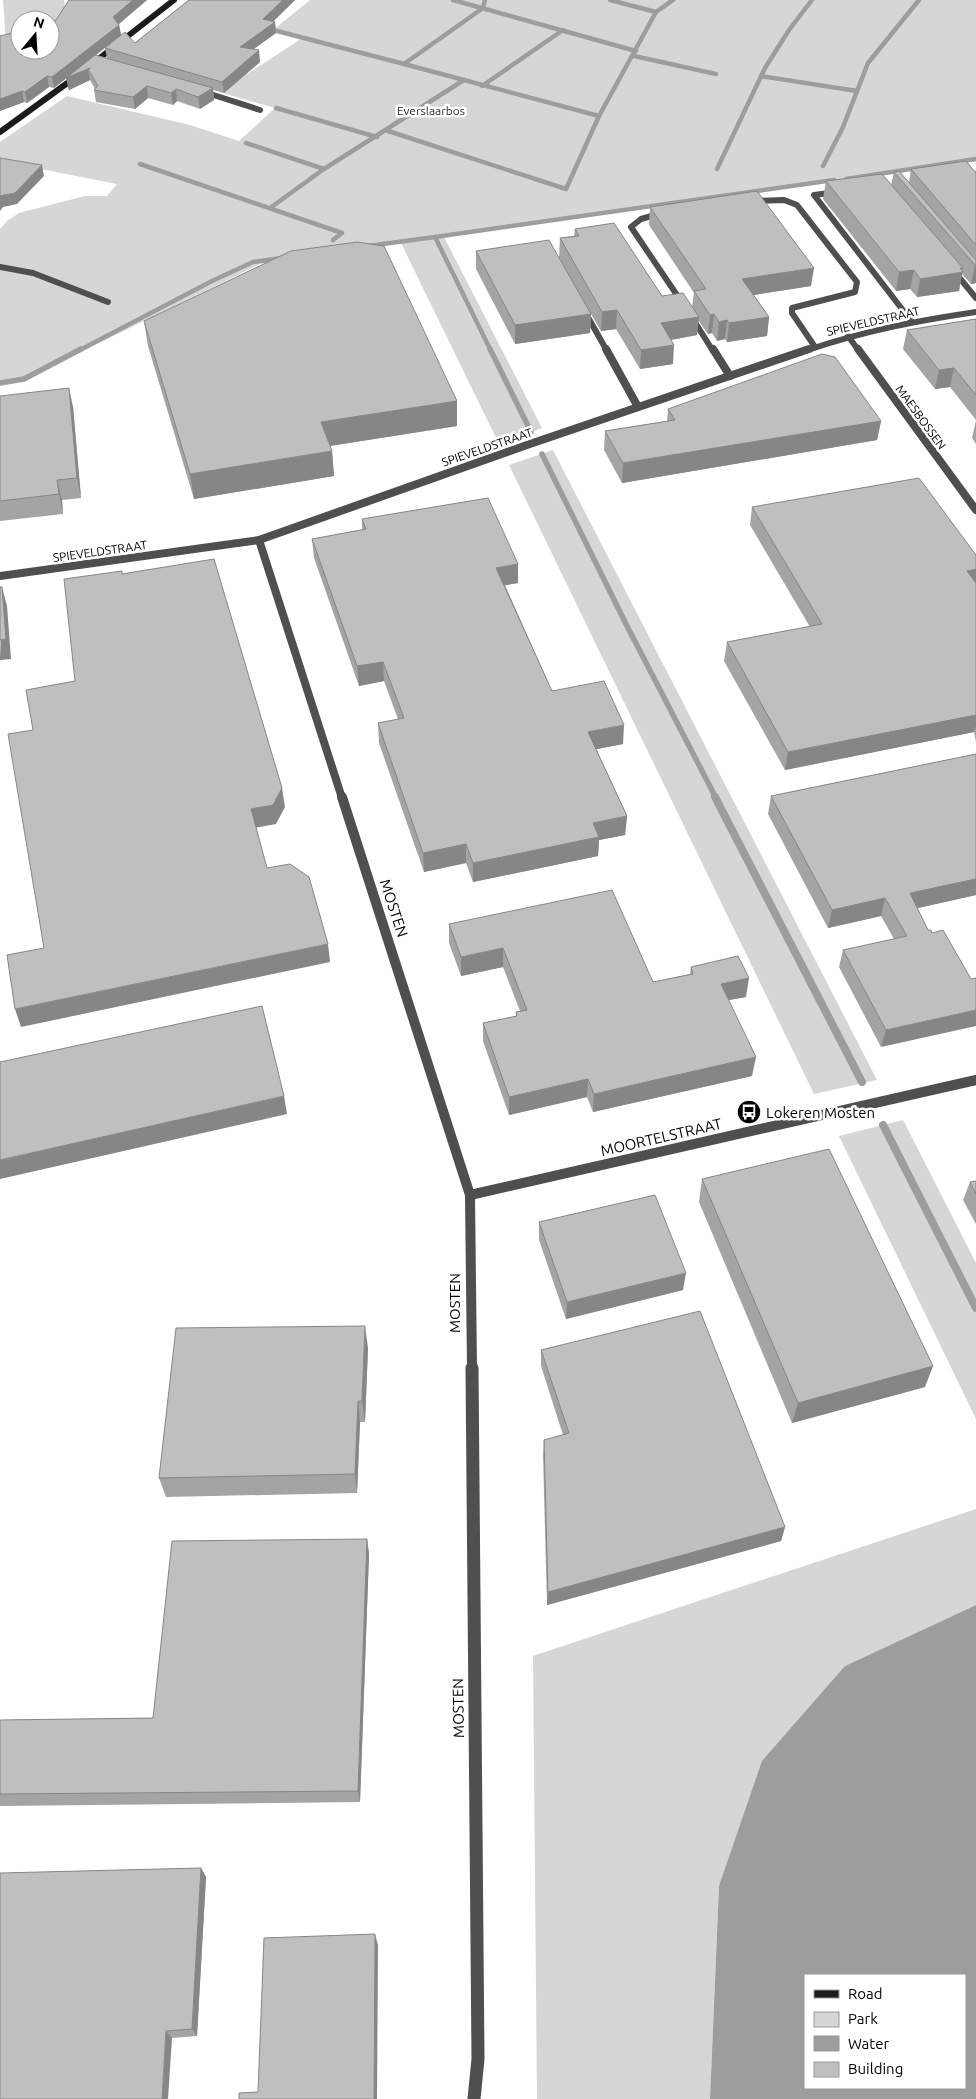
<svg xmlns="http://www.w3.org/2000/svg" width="976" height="2099" viewBox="0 0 976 2099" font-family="Ubuntu,sans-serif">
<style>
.green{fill:#d6d6d6}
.water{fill:#9d9d9d;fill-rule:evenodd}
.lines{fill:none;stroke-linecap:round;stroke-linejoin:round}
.stream-far2{stroke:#9d9d9d;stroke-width:4.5}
.stream-far1{stroke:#9d9d9d;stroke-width:5.5}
.stream{stroke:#9d9d9d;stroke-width:8}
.lane-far1{stroke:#4f4f4f;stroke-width:6}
.lane{stroke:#4f4f4f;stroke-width:8}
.street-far3{stroke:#4f4f4f;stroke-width:6}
.street-far2{stroke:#4f4f4f;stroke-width:8}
.street-far1{stroke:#4f4f4f;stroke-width:10}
.street{stroke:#4f4f4f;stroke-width:13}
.secondary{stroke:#1c1c1c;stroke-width:6}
.wall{fill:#a4a4a4}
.shaded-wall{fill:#868686}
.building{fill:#bfbfbf;stroke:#868686}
.labels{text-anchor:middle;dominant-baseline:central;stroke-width:5;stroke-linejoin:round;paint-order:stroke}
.far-park-label{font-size:12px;fill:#2d2d2d;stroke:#fff}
.far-street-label{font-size:12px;fill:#000;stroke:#fff}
.street-label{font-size:15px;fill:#000;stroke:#fff}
.poi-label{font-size:15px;fill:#000;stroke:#fff;text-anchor:start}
</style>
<rect width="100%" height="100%" fill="#fff"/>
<g class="green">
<polygon points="3,0 64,0 65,7 50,32 50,20 20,20 20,41 6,44"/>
<polygon points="310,0 976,0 976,161 444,237 542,428 499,444 401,243 260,264 32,376 0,384 0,229 7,221 19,213 85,196 107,196 117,184 0,161 0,142 67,96 190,125 239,141 275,108 219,92 301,39 273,30"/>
<polygon points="553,450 877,1080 814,1094 509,465"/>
<polygon points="903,1120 976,1263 976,1419 839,1136"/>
<polygon points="976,1509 976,1605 845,1666 719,1886 710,2099 537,2099 533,1656"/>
</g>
<path class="water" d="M976 1605V2099H710L719 1886 762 1761 845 1666ZM805 1975H965V2088H805Z"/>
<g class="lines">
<g class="stream-far2">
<polyline points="453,0 636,51"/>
<polyline points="610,0 656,12"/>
<polyline points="277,31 404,64"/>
<polyline points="634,56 716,74"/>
<polyline points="761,76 857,91"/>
<polyline points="464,80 599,116"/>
<polyline points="482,86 563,30"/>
<polyline points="276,108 377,137"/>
<polyline points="388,131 566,189 599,116 656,12 673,0"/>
<polyline points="246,143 324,169"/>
<polyline points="140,164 342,233 333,240"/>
<polyline points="823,166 843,127 868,63 919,0"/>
<polyline points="717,169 765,68 789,30 812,0"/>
<polyline points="846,179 976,159"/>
<polyline points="270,208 324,169 464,80 404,64 483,8 485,0"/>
<polyline points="368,246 435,237"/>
<polyline points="78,351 212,281 253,262 282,258"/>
<polyline points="491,351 435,237 834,180"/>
</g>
<g class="stream-far1">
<polyline points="490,349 531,432"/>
<polyline points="0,383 24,379 81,349"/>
<polyline points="542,454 627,626 716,798"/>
</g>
<g class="stream">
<polyline points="715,797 862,1082"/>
<polyline points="883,1125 976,1308"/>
</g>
<g class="lane-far1">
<polyline points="201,91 260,110"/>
<polyline points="837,192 814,195 912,322"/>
<polyline points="751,201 784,200 797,205 857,282 855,292 792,308 792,313 815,347"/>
<polyline points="662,213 641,219 631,227 683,304"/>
<polyline points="953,270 976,298"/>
<polyline points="585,312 607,351"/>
<polyline points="691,316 713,351"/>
</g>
<g class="lane">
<polyline points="606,349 638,407"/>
<polyline points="713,349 730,376"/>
</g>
<g class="street-far3">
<polyline points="0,267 33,273 108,302"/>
<polyline points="848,336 859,351"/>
<path d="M805 351C863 331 916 321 976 312"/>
</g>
<g class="street-far2">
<polyline points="858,349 976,510"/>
<polyline points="259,540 342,798"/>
<polyline points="0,576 259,540 524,446 809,349"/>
</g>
<g class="street-far1">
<polyline points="342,797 470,1195 472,1369"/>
<polyline points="470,1195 976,1080"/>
</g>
<polyline class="street" points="472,1368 478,2059 474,2099"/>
<g class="secondary">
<polyline points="92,64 174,0"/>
<polyline points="0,132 77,76"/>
</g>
</g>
<g class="wall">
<polygon points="69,0 147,0 119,24 121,35 96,55 107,58 105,48 135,43 189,0 295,0 273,22 275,22 276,33 254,49 260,62 224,93 213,90 214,100 200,109 177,101 173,105 148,98 135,109 96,102 94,90 95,89 90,80 69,90 66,78 75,71 54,88 49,87 27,103 24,102 0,111 50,50"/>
<polygon points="911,169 975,172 976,169 976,283 971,284 962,274 959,291 917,297 910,289 896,291 823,199 826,181 891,185 894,172 909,182"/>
<polygon points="650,207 811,286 754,295 769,317 767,336 727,342 725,339 717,341 712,333 708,334 698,320 697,335 671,340 673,364 640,369 616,329 601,331 591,314 590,333 515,344 476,269 476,251 559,257 560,238 574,236 575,229 662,296 692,307 694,293 649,225"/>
<polygon points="976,319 976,444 972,438 976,420 950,387 935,389 903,349 907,330"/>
<polygon points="144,321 457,401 457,426 330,446 332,451 334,476 194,499 148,346"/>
<polygon points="0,396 73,407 81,498 62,500 63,514 0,521"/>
<polygon points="668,409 881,421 877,440 622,483 604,450 605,431 667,421"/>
<polygon points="752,507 976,555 976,742 974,732 785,770 724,661 727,642 810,627 750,525"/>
<polygon points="362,519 518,564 518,583 505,585 552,691 623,744 596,749 627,816 625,835 599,840 598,856 473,882 466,863 424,872 379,743 378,723 398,719 384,681 359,686 314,558 312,539 362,530"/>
<polygon points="976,754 976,895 917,908 928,930 881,1047 839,967 843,950 894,939 881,916 828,928 768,814 771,796"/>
<polygon points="449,924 653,982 690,974 691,967 746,997 729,1000 752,1076 593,1112 587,1097 509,1115 483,1041 483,1023 516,1016 516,1012 520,1011 503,967 461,976 449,943"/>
<polygon points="702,1179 925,1387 792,1423 699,1202"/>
<polygon points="976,1181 976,1224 963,1200 970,1182"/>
<polygon points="539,1222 683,1290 566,1319 539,1240"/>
<polygon points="368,1348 365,1422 360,1422 357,1493 166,1497 159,1478"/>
<polygon points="541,1350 785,1527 781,1541 547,1605 543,1455 544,1440 563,1435 541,1366"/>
<polygon points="367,1539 369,1554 360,1802 0,1806 0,1720 153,1718"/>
<polygon points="201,1868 206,1877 197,2036 172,2038 0,2099"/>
</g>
<g class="shaded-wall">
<polygon points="133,0 147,0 114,28 113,17"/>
<polygon points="283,0 295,0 264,30 263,19"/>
<polygon points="275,22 276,33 241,58 240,47"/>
<polygon points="119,25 121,35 54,88 52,77"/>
<polygon points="259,50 260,62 224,93 222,82"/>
<polygon points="90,68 88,69 90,80 69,90 66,78"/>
<polygon points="47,76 49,87 27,103 25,92"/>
<polygon points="147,86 148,98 135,109 133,97"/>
<polygon points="213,88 214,100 200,109 198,97"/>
<polygon points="176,89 177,101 173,105 171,93"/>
<polygon points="22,91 24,102 0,111 0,99"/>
<polygon points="42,165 44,176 17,204 3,207 0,211 0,196"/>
<polygon points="975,265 976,265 976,283 971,284"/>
<polygon points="814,268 811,286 740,297 742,279"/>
<polygon points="960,268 963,268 959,291 917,297 920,279"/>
<polygon points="914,270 910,289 896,291 899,272"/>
<polygon points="617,310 616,329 601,331 602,312"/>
<polygon points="591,314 590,333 515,344 515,325"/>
<polygon points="714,314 712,333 708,334 710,315"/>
<polygon points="699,317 697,335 659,342 661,323"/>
<polygon points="769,317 767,336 727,342 729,323"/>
<polygon points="727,320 725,339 717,341 719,322"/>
<polygon points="674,345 673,364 640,369 641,350"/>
<polygon points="954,368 950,387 935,389 939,370"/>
<polygon points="69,388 73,407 81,498 77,478"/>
<polygon points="457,401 457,426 323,447 321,422"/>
<polygon points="881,421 877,440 622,483 623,463"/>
<polygon points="332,451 334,476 194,499 190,474"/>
<polygon points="57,480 62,500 63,514 59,494"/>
<polygon points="518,564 518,583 496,587 496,568"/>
<polygon points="976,569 976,586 967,571"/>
<polygon points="2,587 7,606 11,659 0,660"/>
<polygon points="383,662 384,681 359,686 357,666"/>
<polygon points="976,715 976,726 974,732 785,770 788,752"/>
<polygon points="624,725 623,744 587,751 588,732"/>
<polygon points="282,788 285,807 276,824 254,828 251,809"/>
<polygon points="627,816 625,835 599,840 598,856 473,882 473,863 593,823"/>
<polygon points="466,844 466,863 424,872 423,853"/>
<polygon points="976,879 976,895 905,911 910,893"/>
<polygon points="885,898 881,916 828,928 832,910"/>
<polygon points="328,944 330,962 21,1027 15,1009"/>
<polygon points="503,948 503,967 461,976 461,957"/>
<polygon points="749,978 746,997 718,1002 721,984"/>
<polygon points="976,1010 976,1026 881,1047 886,1030"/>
<polygon points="756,1057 752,1076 593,1112 594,1094"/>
<polygon points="588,1079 587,1097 509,1115 509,1097"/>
<polygon points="284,1096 287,1114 0,1179 0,1160"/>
<polygon points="686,1273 683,1290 566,1319 567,1302"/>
<polygon points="365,1326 368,1348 365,1422 362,1401"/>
<polygon points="933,1366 925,1387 792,1423 798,1403"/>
<polygon points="358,1401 360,1422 357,1493 355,1474"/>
<polygon points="785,1527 781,1541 547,1605 548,1592"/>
<polygon points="367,1539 369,1554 360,1802 358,1791"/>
<polygon points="201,1868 206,1877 197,2036 192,2029"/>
<polygon points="375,1934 378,1945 377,2099 374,2099"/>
<polygon points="166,2031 172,2038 168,2099 162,2099"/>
</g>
<g class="building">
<polygon points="69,0 133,0 113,17 119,25 52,77 47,76 25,92 22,91 0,99 0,36 20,31 20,50 50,50 50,29"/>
<polygon points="189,0 283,0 263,19 275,22 240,47 259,50 222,82 105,48 125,32 135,43"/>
<polygon points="95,55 213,88 198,97 176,89 171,93 147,86 133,97 94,90 98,86 88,69 90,68 66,78"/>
<polygon points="0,158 42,165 15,193 0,196"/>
<polygon points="966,161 976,173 976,245 911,169"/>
<polygon points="899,171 976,260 976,265 975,265 894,172"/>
<polygon points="882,174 963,268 960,268 963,272 920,279 914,270 899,272 826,181"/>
<polygon points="757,191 814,268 742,279 769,317 729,323 727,320 719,322 714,314 710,315 694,291 706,289 650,207"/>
<polygon points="614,223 662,296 683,293 699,317 661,323 674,345 641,350 617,310 602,312 560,238 579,236 575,229"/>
<polygon points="549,240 591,314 515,325 476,251"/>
<polygon points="357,242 384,246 457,401 321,422 332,451 190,474 144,321 291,251"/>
<polygon points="976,319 976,395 954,368 939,370 907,330"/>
<polygon points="822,354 835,357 881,421 623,463 605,431 675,420 668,409"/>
<polygon points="69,388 77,478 57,480 59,494 0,501 0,396"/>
<polygon points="919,478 976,555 976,569 967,571 976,583 976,715 788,752 727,642 822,624 752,507"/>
<polygon points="488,498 518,564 496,568 552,691 604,681 624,725 588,732 627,816 593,823 599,837 473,863 466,844 423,853 378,723 404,718 383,662 357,666 312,539 366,529 362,519"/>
<polygon points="214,559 282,788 273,805 251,809 267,868 290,864 309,877 328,944 15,1009 7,955 44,948 8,734 33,730 26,690 75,681 64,579 122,571 122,574"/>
<polygon points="0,587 2,587 6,639 0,640"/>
<polygon points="976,754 976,879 910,893 928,930 931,930 932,933 943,930 971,979 976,978 976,1010 886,1030 843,950 907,936 885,898 832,910 771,796"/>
<polygon points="612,890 653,982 693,974 691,967 738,956 749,978 721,984 756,1057 594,1094 588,1079 509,1097 483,1023 517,1016 516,1012 527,1010 503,948 461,957 449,924"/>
<polygon points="262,1006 284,1096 0,1160 0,1062"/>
<polygon points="829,1149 933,1366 798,1403 702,1179"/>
<polygon points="976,1181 976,1194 970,1182"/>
<polygon points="655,1195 686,1273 567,1302 539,1222"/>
<polygon points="700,1311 785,1527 548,1592 544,1440 569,1433 541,1350"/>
<polygon points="365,1326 362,1401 358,1401 355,1474 159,1478 176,1328"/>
<polygon points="367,1539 358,1791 0,1794 0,1720 153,1718 172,1541"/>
<polygon points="201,1868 192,2029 166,2031 162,2099 0,2099 0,1873"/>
<polygon points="375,1934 374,2099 239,2099 239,2093 258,2092 264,1938"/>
</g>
<defs>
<g id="bus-disc" transform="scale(1.25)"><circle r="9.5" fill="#000" stroke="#fff"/><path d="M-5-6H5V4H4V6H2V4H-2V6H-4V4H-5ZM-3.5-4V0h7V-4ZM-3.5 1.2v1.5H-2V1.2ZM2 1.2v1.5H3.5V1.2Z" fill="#fff"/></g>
</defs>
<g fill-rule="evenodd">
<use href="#bus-disc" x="749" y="1112"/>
</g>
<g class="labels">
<g class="far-park-label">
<text x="431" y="110">Everslaarbos</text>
</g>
<g class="far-street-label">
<text transform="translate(873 321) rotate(-13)">SPIEVELDSTRAAT</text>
<text transform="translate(921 417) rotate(54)">MAESBOSSEN</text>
<text transform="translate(487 447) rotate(-19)">SPIEVELDSTRAAT</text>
<text transform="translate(100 551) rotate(-8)">SPIEVELDSTRAAT</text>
</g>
<g class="street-label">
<text transform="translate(394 908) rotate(72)">MOSTEN</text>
<text transform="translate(661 1137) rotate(-13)">MOORTELSTRAAT</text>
<text transform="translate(454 1303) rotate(-90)">MOSTEN</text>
<text transform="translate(458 1708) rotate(-91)">MOSTEN</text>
</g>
<g class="poi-label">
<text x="766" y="1112">Lokeren Mosten</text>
</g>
</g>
<rect x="804" y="1974" width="162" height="115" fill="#ffffff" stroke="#999999"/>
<rect x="814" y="1990" width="25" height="8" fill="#1c1c1c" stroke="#999999"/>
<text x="848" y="1999" font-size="15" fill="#000000">Road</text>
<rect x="814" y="2012" width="25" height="15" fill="#d6d6d6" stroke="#999999"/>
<text x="848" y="2024" font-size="15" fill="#000000">Park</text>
<rect x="814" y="2036" width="25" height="15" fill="#9d9d9d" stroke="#999999"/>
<text x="848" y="2049" font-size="15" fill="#000000">Water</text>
<rect x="814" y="2062" width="25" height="15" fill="#bfbfbf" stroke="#999999"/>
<text x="848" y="2074" font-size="15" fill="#000000">Building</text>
<g transform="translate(35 35) rotate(18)"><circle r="24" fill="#ffffff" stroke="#999999"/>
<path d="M0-4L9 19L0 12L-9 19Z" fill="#000000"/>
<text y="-8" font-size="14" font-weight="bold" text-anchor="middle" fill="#000000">N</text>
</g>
</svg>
